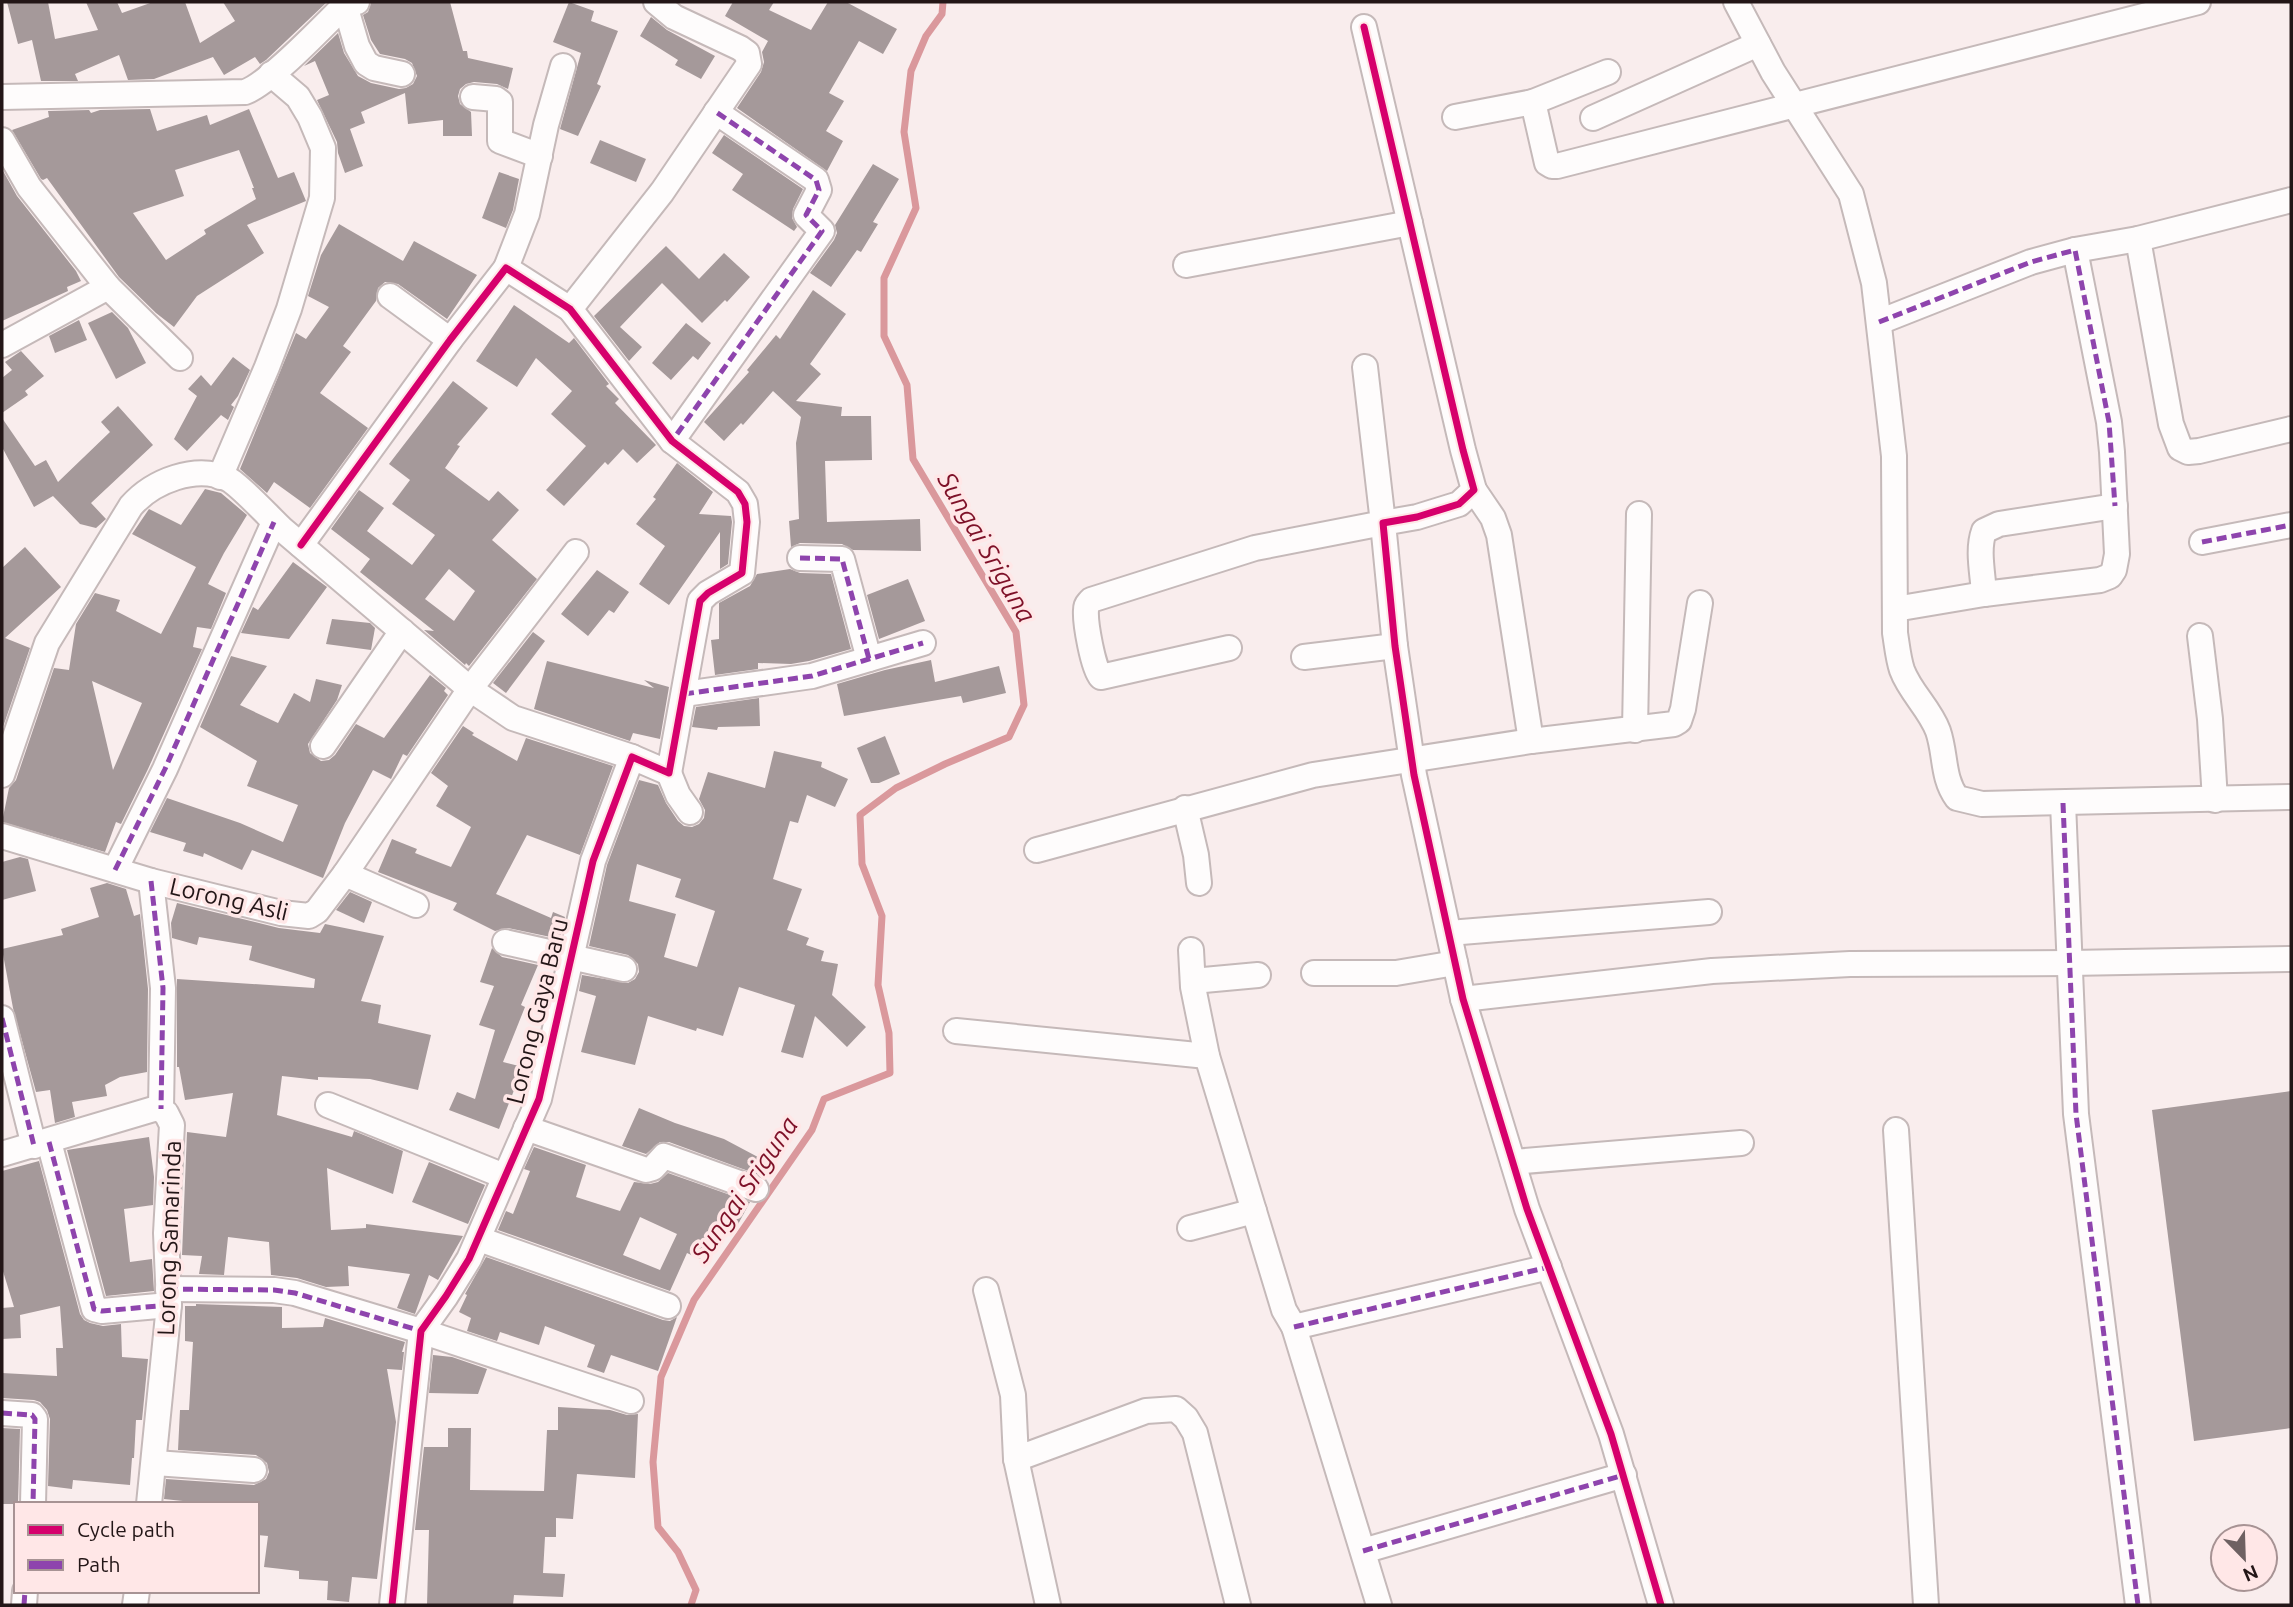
<svg xmlns="http://www.w3.org/2000/svg" width="2293" height="1607" viewBox="0 0 2293 1607" font-family="Ubuntu,sans-serif">
<style>
.lines{fill:none;stroke-linecap:round;stroke-linejoin:round}
.stream{stroke:#da989c;stroke-width:7}
.building{fill:#a5999a;fill-rule:evenodd}
.street-casing{stroke:#c5b9b9;stroke-width:28}
.street{stroke:#fefcfc;stroke-width:24}
.quiet{stroke:#8e44ad;stroke-width:5;stroke-dasharray:10 5;stroke-linecap:butt}
.cycleway-casing{stroke:#ffe7e7;stroke-width:11}
.cycleway{stroke:#d6006c;stroke-width:7}
.labels{text-anchor:middle;dominant-baseline:central;stroke-width:7;stroke-linejoin:round;paint-order:stroke}
.street-label{font-size:24px;fill:#231617;stroke:#ffe7e7}
.water-label{font-size:26px;font-style:italic;fill:#7e1128;stroke:#ffe7e7}
</style>
<rect width="100%" height="100%" fill="#f9eded"/>
<g class="lines">
<polyline class="stream" points="691,1605 696,1590 678,1552 658,1527 653,1462 661,1377 694,1300 812,1130 824,1099 890,1073 889,1033 878,985 882,916 862,864 860,815 896,788 945,764 1009,737 1024,705 1016,632 913,459 907,385 884,336 884,278 916,208 904,132 911,71 926,36 942,14 943,2"/>
</g>
<g class="building">
<polygon points="7,2 48,2 55,39 98,30 86,2 117,2 122,13 153,2 185,2 200,43 235,21 223,2 327,2 266,60 260,64 255,57 224,75 213,57 154,79 128,80 119,55 75,74 78,81 41,81 32,40 18,44"/>
<polygon points="379,2 450,2 463,51 467,51 468,58 513,68 508,89 497,84 474,82 466,84 460,89 458,96 460,104 471,112 472,136 443,136 443,120 408,124 405,93 361,112 365,123 350,129 363,166 345,173 338,153 337,142 317,100 329,95 315,61 304,66 338,33 344,53 358,76 371,83 399,89 406,88 413,84 417,76 412,63 405,59 380,54 371,40 363,15 368,12 371,3"/>
<polygon points="569,2 594,11 591,21 618,31 597,84 601,86 578,136 560,129 581,53 553,42"/>
<polygon points="733,2 774,2 769,10 811,30 828,2 846,2 897,29 883,54 859,41 829,93 844,101 826,131 843,141 827,171 737,108 761,72 764,62 762,52 768,41 725,16"/>
<polygon points="651,17 667,30 715,56 701,79 675,65 678,60 640,36"/>
<path d="M150 109 157 131 207 115 210 125 249 109 278 178 294 172 306 201 247 225 264 253 197 296 174 327 156 313 119 277 47 178 43 180 41 179 12 130 49 117 48 111 89 110 91 113 100 110ZM239 150 254 188H252L256 199 204 230 206 234 166 260 133 213 184 196 175 170Z"/>
<polygon points="724,135 803,189 793,209 792,218 797,227 794,231 732,190 743,174 712,153"/>
<polygon points="600,140 646,159 636,182 590,163"/>
<polygon points="873,164 899,179 873,222 878,224 861,252 857,250 831,287 810,273 834,240 837,233 835,225"/>
<polygon points="2,169 17,196 76,271 81,281 67,287 68,291 2,321"/>
<polygon points="499,172 519,179 513,210 506,228 482,218"/>
<polygon points="339,224 403,261 414,241 477,275 447,319 398,284 385,282 378,288 376,301 343,346 351,352 320,393 368,428 310,508 274,482 267,493 240,469 296,333 306,339 329,307 308,296 321,255"/>
<polygon points="666,246 699,279 724,253 750,277 727,302 725,300 702,323 662,283 620,327 642,347 629,361 594,316"/>
<polygon points="813,290 846,314 810,364 821,374 796,401 842,407 841,416 871,416 872,460 825,461 827,522 920,519 921,551 853,550 842,544 800,543 791,547 789,521 799,519 796,443 801,417 773,391 743,425 741,423 724,441 704,422 749,372 747,370 776,335 780,339"/>
<polygon points="514,305 569,343 574,338 609,384 606,386 619,399 615,403 656,445 637,463 623,449 608,465 605,462 564,506 546,490 586,446 551,414 572,391 536,358 517,387 476,361"/>
<polygon points="112,312 128,328 146,363 116,379 88,323"/>
<polygon points="79,320 87,340 55,353 49,336"/>
<polygon points="686,323 711,343 698,360 693,356 671,380 652,363"/>
<polygon points="21,351 44,376 25,391 28,395 2,413 2,378 12,370 5,362"/>
<polygon points="233,357 250,370 238,396 231,405 234,407 228,420 221,415 187,451 174,439 197,396 188,389 201,375 211,386"/>
<path d="M453 381 488 408 457 445 460 446 445 468 489 501 498 491 519 510 492 540 537 579 469 666 466 663 465 665 424 630 434 631 360 572 370 559 331 529 359 490 384 508 367 531 412 565 435 535 392 504 410 480 389 464ZM449 569 475 591 454 621 425 599Z"/>
<polygon points="118,406 153,445 91,503 106,519 96,528 80,524 53,496 34,507 2,447 2,418 35,466 46,460 58,482 110,432 101,422"/>
<polygon points="677,463 713,492 699,514 731,516 732,522 728,564 720,569 720,532 669,605 639,584 665,546 636,524 656,499 653,497"/>
<path d="M205 489 221 493 247 515 224 553 208 584 226 593 211 629 197 627 193 647 202 649 148 769 121 824 116 822 105 852 2 822 9 788 16 780 54 668 69 670 76 624 95 593 120 600 116 611 161 634 196 567 132 534 149 509 181 525ZM92 681 142 703 113 770Z"/>
<polygon points="25,547 61,587 5,638 30,648 2,730 2,568"/>
<polygon points="293,562 327,587 289,639 241,633 253,607 258,610"/>
<polygon points="790,569 800,573 831,574 851,649 809,661 791,664 758,663 758,669 715,675 711,640 719,639 719,603 750,586 757,574"/>
<polygon points="597,570 629,592 614,613 609,610 588,636 561,614"/>
<polygon points="908,579 925,621 879,639 867,595"/>
<polygon points="332,619 370,623 375,628 371,650 326,644"/>
<polygon points="533,632 545,641 506,693 493,683"/>
<polygon points="231,656 267,666 240,705 278,723 294,693 310,702 316,679 342,685 337,700 308,744 310,753 321,761 329,760 335,755 356,724 384,738 430,675 446,688 444,691 448,695 407,756 403,754 391,779 373,770 345,823 323,878 252,850 242,870 204,853 203,857 183,851 186,843 150,832 167,798 240,823 283,842 298,805 247,786 257,761 200,727"/>
<polygon points="931,660 935,682 999,666 1006,693 963,703 961,696 844,716 837,684 885,670"/>
<polygon points="547,661 654,688 644,680 669,687 660,739 633,733 630,741 534,709"/>
<polygon points="759,698 760,726 718,727 717,730 692,727 696,707"/>
<polygon points="463,726 474,733 472,735 517,761 526,738 613,766 580,855 527,835 496,894 551,918 553,912 565,917 560,939 508,928 495,931 453,910 457,903 378,872 392,839 417,849 415,853 451,867 471,827 436,806 448,786 431,773"/>
<polygon points="885,736 900,774 879,783 871,783 857,748"/>
<path d="M774 751 822 762 821 767 848 779 835 807 807 795 798 823 790 821 773 879 802 889 787 930 809 938 806 945 824 951 821 961 838 964 832 995 866 1027 847 1047 815 1016 803 1058 781 1052 795 1005 739 987 723 1036 697 1028 696 1031 648 1016 635 1065 581 1052 596 996 579 991 582 975 628 983 635 979 639 972 638 964 628 955 589 946 607 865 639 780 658 785 666 803 678 821 684 826 692 827 699 824 704 818 705 810 699 799 708 772 765 788ZM637 864 681 879 675 897 715 911 697 967 664 957 676 914 629 901Z"/>
<polygon points="20,857 28,859 36,891 2,900 2,862"/>
<polygon points="107,883 126,889 134,916 140,914 148,989 147,1072 120,1077 105,1085 107,1096 72,1102 75,1117 55,1123 50,1090 36,1092 13,1008 2,949 63,935 61,929 99,917 90,888"/>
<polygon points="350,892 372,902 364,923 336,910"/>
<polygon points="177,903 279,928 320,933 325,924 384,936 361,1001 381,1005 378,1023 431,1035 418,1090 370,1079 318,1077 318,1080 282,1076 277,1115 352,1137 354,1131 403,1151 393,1194 327,1168 331,1230 366,1228 366,1224 463,1236 438,1280 429,1275 415,1314 397,1308 410,1274 348,1266 349,1286 326,1287 297,1278 271,1275 269,1242 228,1237 224,1275 199,1274 202,1256 182,1255 187,1132 226,1137 233,1093 185,1100 179,1067 177,1067 177,979 314,988 315,979 249,960 252,946 199,937 197,945 172,938 171,923"/>
<polygon points="492,948 502,957 538,965 521,1005 525,1007 503,1062 523,1067 499,1129 449,1110 457,1092 475,1099 495,1030 479,1025 494,986 480,982"/>
<polygon points="2291,1091 2291,1428 2194,1441 2152,1110"/>
<polygon points="639,1108 675,1123 724,1139 769,1163 762,1176 669,1142 660,1142 646,1154 622,1146"/>
<polygon points="149,1137 154,1177 153,1205 124,1209 130,1262 152,1259 154,1291 106,1296 67,1150"/>
<path d="M534 1147 586 1165 576 1197 620 1211 634 1182 650 1184 658 1182 668 1173 750 1202 736 1228 719 1219 700 1259 687 1253 670 1291 498 1230 506 1211 513 1214 530 1171 524 1169ZM640 1217 677 1234 660 1270 623 1255Z"/>
<polygon points="39,1161 80,1314 84,1320 90,1323 103,1326 121,1324 122,1357 148,1359 142,1420 136,1420 134,1458 132,1458 130,1485 73,1480 72,1489 48,1486 50,1419 47,1410 40,1402 34,1400 2,1398 2,1373 57,1376 56,1348 63,1348 60,1306 20,1315 21,1338 2,1339 2,1308 14,1307 2,1268 2,1171"/>
<polygon points="429,1162 485,1185 468,1224 412,1202"/>
<polygon points="486,1257 663,1320 670,1321 677,1317 658,1371 611,1355 604,1373 587,1367 595,1345 545,1326 539,1345 500,1332 497,1341 467,1331 471,1318 459,1312 467,1295 465,1294"/>
<polygon points="196,1304 282,1307 282,1328 323,1327 325,1318 405,1342 402,1352 404,1352 402,1370 387,1369 396,1422 377,1579 352,1577 349,1602 327,1600 328,1581 299,1579 299,1571 264,1567 268,1536 257,1535 257,1504 211,1504 164,1499 166,1479 254,1485 266,1479 269,1472 267,1463 256,1455 178,1450 180,1410 189,1410 193,1342 185,1341 185,1306 196,1306"/>
<polygon points="433,1355 452,1357 487,1369 478,1394 429,1393"/>
<polygon points="558,1407 610,1410 627,1415 638,1414 635,1478 577,1474 573,1519 556,1518 556,1537 545,1537 543,1573 565,1574 563,1597 514,1595 513,1605 427,1605 429,1530 415,1530 424,1447 448,1447 448,1428 471,1428 470,1490 544,1491 547,1430 558,1430"/>
<polygon points="2,1428 20,1429 18,1504 2,1504"/>
</g>
<g class="lines">
<g class="street-casing">
<g id="street">
<polyline points="357,2 345,5 357,46 366,63 374,68 402,74"/>
<path d="M1736 2 1773 72 1851 194 1874 283 1894 456 1895 633C1897 645 1898 658 1902 670 1910 692 1930 709 1938 731 1946 754 1942 778 1957 798L1982 804 2291 797"/>
<polyline points="1364,27 1463,450 1474,490 1459,504 1417,517 1383,523 1395,646 1414,775 1463,999 1527,1209 1611,1434 1661,1605"/>
<path d="M2 97 245 92C269 84 324 25 345 5V2"/>
<polyline points="473,97 496,99 500,102 500,141 540,156"/>
<polyline points="1533,102 1608,72"/>
<polyline points="1455,117 1533,102 1547,163 1552,166 1557,166 2198,2"/>
<polyline points="1593,118 1758,44"/>
<polyline points="2,140 29,187 108,287 2,345"/>
<polyline points="2138,239 2171,424 2180,448 2188,452 2199,451 2291,429"/>
<polyline points="1186,265 1410,223"/>
<polyline points="506,268 527,214 546,125 563,66"/>
<polyline points="108,287 180,358"/>
<polyline points="390,296 450,340"/>
<polyline points="570,309 662,192 749,64 747,53 740,48 674,17 656,2"/>
<polyline points="1879,322 2031,262 2075,250 2138,239 2291,200"/>
<polyline points="672,441 822,231 806,215 819,190 816,180 716,112"/>
<polyline points="220,477 267,367 289,309 322,198 323,148 310,117 298,97 271,74"/>
<polyline points="1474,490 1493,518 1499,535 1531,741"/>
<polyline points="2202,542 2291,525"/>
<polyline points="301,545 450,340 506,268 570,309 672,441 738,492 745,504 747,522 742,573 708,593 700,601 669,773 632,757 593,861 539,1099 469,1259 446,1296 421,1331 392,1605"/>
<polyline points="800,558 842,559 869,659"/>
<path d="M1984 594C1983 574 1977 550 1984 531L1999 524 2115 506"/>
<polyline points="1895,609 1984,594 2100,580 2110,576 2114,570 2117,554 2112,452 2109,422 2075,250"/>
<polyline points="2200,636 2210,719 2215,800"/>
<path d="M1229 648 1101 677C1093 668 1085 623 1086 610 1086 604 1087 605 1091 600L1255 548 1383 523 1365 367"/>
<polyline points="1304,657 1395,646"/>
<polyline points="684,694 812,676 923,643"/>
<polyline points="1635,730 1639,514"/>
<polyline points="323,746 402,631"/>
<polyline points="669,773 678,795 690,812"/>
<path d="M2 775 47 643 131 506C153 481 196 464 228 479 240 485 270 518 283 530 345 583 408 636 470 689L513 718 632 757"/>
<polyline points="2063,803 2076,1114 2138,1605"/>
<polyline points="1185,808 1196,855 1199,883"/>
<polyline points="2,836 151,881 281,913 309,916 317,911 345,874 470,689 576,552"/>
<polyline points="1037,850 1313,775 1531,741 1674,724 1679,721 1683,709 1700,603"/>
<polyline points="115,870 165,769 274,522"/>
<polyline points="345,874 416,905"/>
<polyline points="151,881 163,988 161,1109"/>
<polyline points="1449,933 1709,912"/>
<polyline points="505,942 624,969"/>
<polyline points="1191,950 1193,987 1207,1056 1284,1310 1294,1327 1379,1605"/>
<polyline points="1314,973 1396,973 1455,963"/>
<polyline points="1193,981 1258,975"/>
<polyline points="1463,999 1712,971 1850,964 2070,963 2291,959"/>
<polyline points="2,1018 34,1146"/>
<polyline points="956,1031 1207,1056"/>
<polyline points="328,1105 504,1176"/>
<polyline points="526,1128 646,1170 653,1168 664,1156 756,1189"/>
<polyline points="1896,1130 1926,1605"/>
<polyline points="49,1142 94,1309 102,1311 169,1305"/>
<polyline points="2,1154 157,1108 166,1113 172,1125 166,1233 169,1305 149,1504"/>
<polyline points="1513,1162 1741,1143"/>
<polyline points="1190,1228 1254,1211"/>
<polyline points="479,1239 668,1306"/>
<polyline points="168,1289 274,1290 295,1293 421,1331 631,1401"/>
<polyline points="986,1290 1013,1395 1016,1459 1146,1411 1176,1409 1186,1418 1195,1433 1238,1605"/>
<polyline points="1294,1327 1549,1267"/>
<polyline points="2,1413 32,1415 35,1419 33,1504"/>
<polyline points="1016,1459 1048,1605"/>
<polyline points="155,1463 254,1470"/>
<polyline points="1363,1551 1624,1475"/>
<polyline points="24,1605 25,1591"/>
<polyline points="135,1605 137,1591"/>
</g>
</g>
<use href="#street" class="street"/>
<g class="quiet">
<polyline points="1879,322 2031,262 2075,250 2109,422 2115,506"/>
<polyline points="677,445 672,441 822,231 806,215 819,190 816,180 716,112"/>
<polyline points="2202,542 2291,525"/>
<polyline points="800,558 842,559 869,659"/>
<polyline points="684,694 812,676 923,643"/>
<polyline points="2063,803 2076,1114 2138,1605"/>
<polyline points="115,870 165,769 274,522"/>
<polyline points="151,881 163,988 161,1109"/>
<polyline points="2,1018 34,1146"/>
<polyline points="49,1142 94,1309 102,1311 169,1305"/>
<polyline points="168,1289 274,1290 295,1293 421,1331"/>
<polyline points="1294,1327 1549,1267"/>
<polyline points="2,1413 32,1415 35,1419 33,1504"/>
<polyline points="1363,1551 1624,1475"/>
<polyline points="24,1605 25,1591"/>
</g>
<g class="cycleway-casing">
<g id="cycleway">
<polyline points="1364,27 1463,450 1474,490 1459,504 1417,517 1383,523 1395,646 1414,775 1463,999 1527,1209 1611,1434 1661,1605"/>
<polyline points="301,545 450,340 506,268 570,309 672,441 738,492 745,504 747,522 742,573 708,593 700,601 669,773 632,757 593,861 539,1099 469,1259 446,1296 421,1331 392,1605"/>
</g>
</g>
<use href="#cycleway" class="cycleway"/>
</g>
<g class="labels">
<g class="street-label">
<text transform="translate(229 899) rotate(13)">Lorong Asli</text>
<text transform="translate(537 1011) rotate(-76)">Lorong Gaya Baru</text>
<text transform="translate(169 1238) rotate(-88)">Lorong Samarinda</text>
</g>
<g class="water-label">
<text transform="translate(987 547) rotate(60)">Sungai Sriguna</text>
<text transform="translate(744 1189) rotate(-56)">Sungai Sriguna</text>
</g>
</g>
<rect width="2293" height="1607" fill="none" stroke="#231617" stroke-width="7"/>
<rect x="14" y="1502" width="245" height="91" fill="#ffe7e7" stroke="#a79394" stroke-width="2"/>
<rect x="28" y="1525" width="35" height="10" fill="#d6006c" stroke="#a79394" stroke-width="2"/>
<text x="77" y="1537" font-size="21" fill="#231617">Cycle path</text>
<rect x="28" y="1560" width="35" height="10" fill="#8e44ad" stroke="#a79394" stroke-width="2"/>
<text x="77" y="1572" font-size="21" fill="#231617">Path</text>
<g transform="translate(2244 1558) rotate(157)"><circle r="33" fill="#ffe7e7" stroke="#a79394" stroke-width="2"/>
<path d="M0-5L12 26L0 18L-12 26Z" fill="#6e6162"/>
<text y="-10" font-size="19" font-weight="bold" text-anchor="middle" fill="#231617">N</text>
</g>
</svg>
